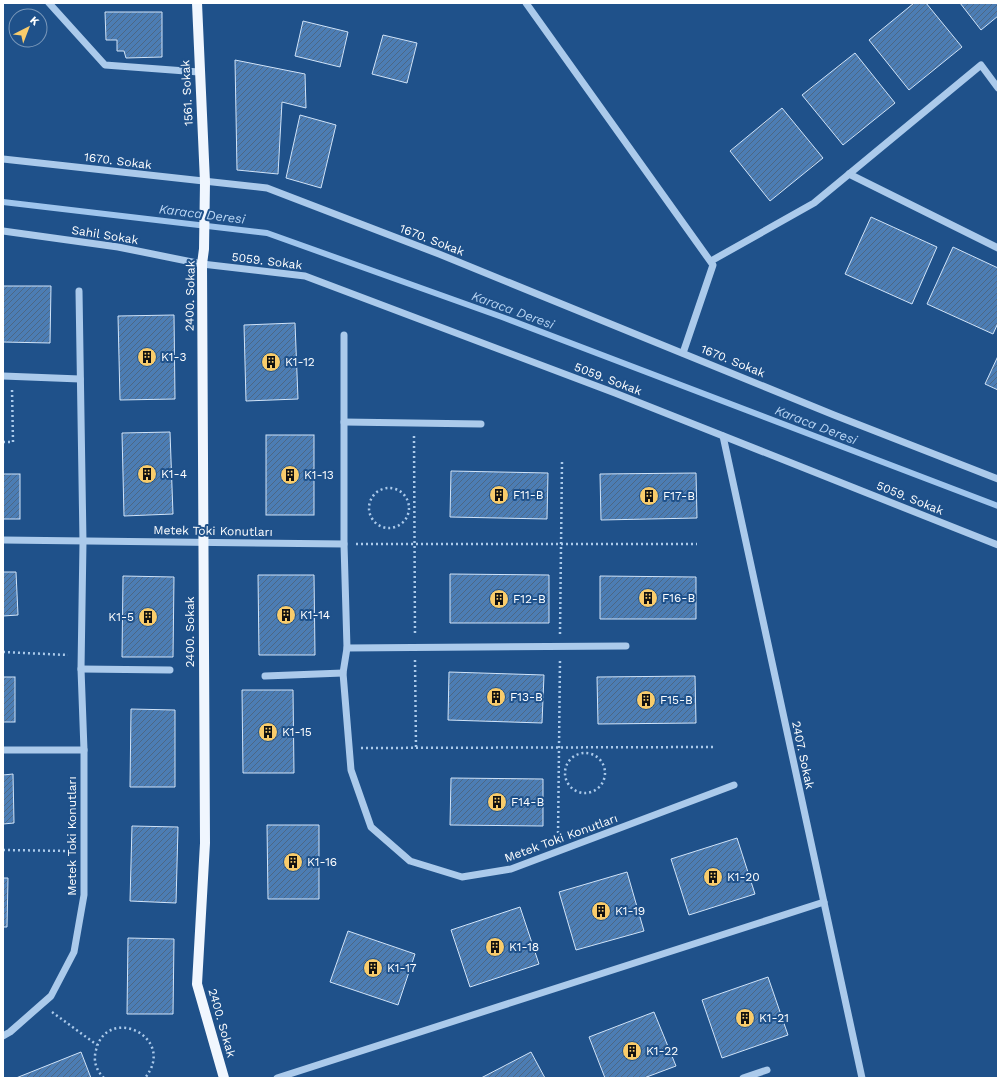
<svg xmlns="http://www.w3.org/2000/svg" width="1001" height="1081" viewBox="0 0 1001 1081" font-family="'Work Sans',sans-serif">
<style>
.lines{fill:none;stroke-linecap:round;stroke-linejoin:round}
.stream{stroke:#9fc5ed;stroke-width:6}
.building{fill:url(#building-hatch);stroke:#d0e3f8}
.path{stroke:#abcaeb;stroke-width:2.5;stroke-dasharray:2 3;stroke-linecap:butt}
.minor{stroke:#abcaeb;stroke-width:7}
.major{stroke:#f0f6fe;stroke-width:10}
.labels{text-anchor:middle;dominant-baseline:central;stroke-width:4;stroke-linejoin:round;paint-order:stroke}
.street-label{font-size:12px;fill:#fff;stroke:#1f518a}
.poi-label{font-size:12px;fill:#fff;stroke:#1f518a;text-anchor:start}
.water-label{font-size:13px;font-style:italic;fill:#b7d4f3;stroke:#1f518a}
</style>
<defs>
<pattern id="building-hatch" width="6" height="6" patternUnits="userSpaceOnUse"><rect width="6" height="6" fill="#4c7db4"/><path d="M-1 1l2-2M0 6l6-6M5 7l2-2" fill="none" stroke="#4c6785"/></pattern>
</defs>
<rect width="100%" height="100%" fill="#1f518a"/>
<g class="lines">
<polyline class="stream" points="3,202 267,233 502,317 998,506"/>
</g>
<g class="building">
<polygon points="914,3 926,3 962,47 909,90 869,40"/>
<polygon points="960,3 998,3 998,16 981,30"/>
<polygon points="105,12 162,12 162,57 126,58 124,51 117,51 117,40 106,40"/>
<polygon points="303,21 348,32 340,67 295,56"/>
<polygon points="383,35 417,43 407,83 372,74"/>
<polygon points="855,53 895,103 843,145 802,95"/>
<polygon points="235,60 305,74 306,108 282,102 278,174 237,170"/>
<polygon points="782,108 823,158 770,201 730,151"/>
<polygon points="300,115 336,125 321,188 286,178"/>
<polygon points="871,217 937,247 912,304 845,274"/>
<polygon points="953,247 998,268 998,323 993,334 927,304"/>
<polygon points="3,286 51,286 50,343 3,342"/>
<polygon points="174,315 175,399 120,400 118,316"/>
<polygon points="295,323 298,399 246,401 244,325"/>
<polygon points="998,356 998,390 985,384"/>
<polygon points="170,432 173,514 124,516 122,433"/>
<rect x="266" y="435" width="48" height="80"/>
<polygon points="451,471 548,473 547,519 450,517"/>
<polygon points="696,473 697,518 601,520 600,474"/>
<rect x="3" y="474" width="17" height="45"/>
<polygon points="3,572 16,572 18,615 3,616"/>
<polygon points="450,574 549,575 549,623 450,623"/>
<polygon points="258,575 314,575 315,655 259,655"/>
<polygon points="123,576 174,577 173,657 122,657"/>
<polygon points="600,576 696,577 696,619 600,619"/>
<polygon points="449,672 544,675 542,723 448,720"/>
<polygon points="695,676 696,723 598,724 597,677"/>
<rect x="3" y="677" width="12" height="45"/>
<polygon points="242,690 293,690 294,773 243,773"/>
<polygon points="131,709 175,710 175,787 130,787"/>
<polygon points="13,774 14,823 3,824 3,775"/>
<polygon points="451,778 543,779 543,826 450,825"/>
<polygon points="267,825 319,825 319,899 268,899"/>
<polygon points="132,826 178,827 176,903 130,901"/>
<polygon points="737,838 755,894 689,915 671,859"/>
<polygon points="627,872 644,931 576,950 559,892"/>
<polygon points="3,878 8,878 7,927 3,927"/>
<polygon points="520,907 539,964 470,987 451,930"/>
<polygon points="348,931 415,954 398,1005 330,982"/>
<polygon points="128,938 174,939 173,1014 127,1014"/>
<polygon points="768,977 788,1035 722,1058 702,1000"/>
<polygon points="654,1012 676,1066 644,1078 605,1078 589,1037"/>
<polygon points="81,1052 91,1078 16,1078"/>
<polygon points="531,1052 545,1078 481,1078"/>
</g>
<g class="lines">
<g class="path">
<polyline points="414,436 415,635"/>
<polyline points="3,442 13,442 12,389"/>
<circle cx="389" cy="508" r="20"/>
<polyline points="356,544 697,544"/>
<polyline points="560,634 562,462"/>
<polyline points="3,652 68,655"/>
<polyline points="415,660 416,748"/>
<polyline points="361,748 715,747"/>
<circle cx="585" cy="773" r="20"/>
<polyline points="558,838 560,659"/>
<polyline points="3,850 70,851"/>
<polyline points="52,1012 97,1045"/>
<path d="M104 1078C96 1070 93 1061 96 1050 107 1004 178 1037 145 1078"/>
</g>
<g class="minor">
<polyline points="49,3 105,65 199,72"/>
<polyline points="526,3 713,265 683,353"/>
<polyline points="3,159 267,188 439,254 834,415 998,479"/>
<polyline points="849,174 998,248"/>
<polyline points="3,231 118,247 202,264 305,276 615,393 998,545"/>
<polyline points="711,261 814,203 981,65 998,88"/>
<polyline points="344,335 344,544 347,648 343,673 351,770 371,827 410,861 462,877 511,869 734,785"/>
<polyline points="3,376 80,379"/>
<polyline points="344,422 481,424"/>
<polyline points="723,436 862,1078"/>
<polyline points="3,540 344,544"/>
<polyline points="347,648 626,646"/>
<polyline points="81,669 170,670"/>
<polyline points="265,676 343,673"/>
<polyline points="3,750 84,750"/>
<polyline points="3,1036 10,1032 51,996 74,952 84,895 84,750 81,669 83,542 79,291"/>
<polyline points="277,1078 824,902"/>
<polyline points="743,1078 767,1070"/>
</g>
<polyline class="major" points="197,3 205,182 204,249 202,264 205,843 197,984 224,1078"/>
</g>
<defs>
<g id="building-disc" transform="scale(1)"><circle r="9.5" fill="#f9cc6b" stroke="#1f518a"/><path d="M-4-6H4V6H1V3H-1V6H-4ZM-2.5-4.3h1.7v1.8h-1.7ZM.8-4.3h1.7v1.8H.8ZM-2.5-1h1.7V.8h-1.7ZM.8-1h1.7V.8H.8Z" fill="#111"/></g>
</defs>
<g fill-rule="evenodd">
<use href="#building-disc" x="147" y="357"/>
<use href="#building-disc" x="271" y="362"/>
<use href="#building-disc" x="147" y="474"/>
<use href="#building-disc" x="290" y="475"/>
<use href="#building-disc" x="499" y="495"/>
<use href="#building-disc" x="649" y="496"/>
<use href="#building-disc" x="648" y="598"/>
<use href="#building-disc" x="499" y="599"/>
<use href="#building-disc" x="286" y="615"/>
<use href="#building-disc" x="148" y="617"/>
<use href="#building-disc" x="496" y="697"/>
<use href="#building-disc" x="646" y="700"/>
<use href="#building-disc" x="268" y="732"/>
<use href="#building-disc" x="497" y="802"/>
<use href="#building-disc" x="293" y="862"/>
<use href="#building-disc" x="713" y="877"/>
<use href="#building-disc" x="601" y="911"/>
<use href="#building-disc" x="495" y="947"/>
<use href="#building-disc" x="373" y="968"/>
<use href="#building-disc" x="745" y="1018"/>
<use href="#building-disc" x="632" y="1051"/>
</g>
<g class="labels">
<g class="street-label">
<text transform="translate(187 93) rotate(-93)">1561. Sokak</text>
<text transform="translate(118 161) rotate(7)">1670. Sokak</text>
<text transform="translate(105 235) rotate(9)">Sahil Sokak</text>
<text transform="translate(432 240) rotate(21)">1670. Sokak</text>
<text transform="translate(267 261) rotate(7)">5059. Sokak</text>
<text transform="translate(190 296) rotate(-89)">2400. Sokak</text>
<text transform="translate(733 361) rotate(22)">1670. Sokak</text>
<text transform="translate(608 379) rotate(21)">5059. Sokak</text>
<text transform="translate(910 498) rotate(22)">5059. Sokak</text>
<text transform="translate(213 531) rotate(1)">Metek Toki Konutları</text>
<text transform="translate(190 632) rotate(-90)">2400. Sokak</text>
<text transform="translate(803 755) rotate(78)">2407. Sokak</text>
<text transform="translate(72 836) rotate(-90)">Metek Toki Konutları</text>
<text transform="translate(561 838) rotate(-20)">Metek Toki Konutları</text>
<text transform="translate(222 1023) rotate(74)">2400. Sokak</text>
</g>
<g class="poi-label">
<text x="161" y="357">K1-3</text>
<text x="285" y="362">K1-12</text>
<text x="161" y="474">K1-4</text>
<text x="304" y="475">K1-13</text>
<text x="513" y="495">F11-B</text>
<text x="663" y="496">F17-B</text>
<text x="662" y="598">F16-B</text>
<text x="513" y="599">F12-B</text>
<text x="300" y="615">K1-14</text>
<text x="134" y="617" text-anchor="end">K1-5</text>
<text x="510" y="697">F13-B</text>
<text x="660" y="700">F15-B</text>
<text x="282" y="732">K1-15</text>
<text x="511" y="802">F14-B</text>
<text x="307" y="862">K1-16</text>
<text x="727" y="877">K1-20</text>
<text x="615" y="911">K1-19</text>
<text x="509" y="947">K1-18</text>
<text x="387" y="968">K1-17</text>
<text x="759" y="1018">K1-21</text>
<text x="646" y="1051">K1-22</text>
</g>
<g class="water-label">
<text transform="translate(202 214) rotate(7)">Karaca Deresi</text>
<text transform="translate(513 310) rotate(20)">Karaca Deresi</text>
<text transform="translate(816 425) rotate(21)">Karaca Deresi</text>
</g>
</g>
<rect width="1001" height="1081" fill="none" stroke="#ffffff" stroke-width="8"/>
<g transform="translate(28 28) rotate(42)"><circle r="19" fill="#1f518a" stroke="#7997b9"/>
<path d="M0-3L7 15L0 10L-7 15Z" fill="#f9cc6b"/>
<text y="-6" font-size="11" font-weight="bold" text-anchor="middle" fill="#ffffff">K</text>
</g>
</svg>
